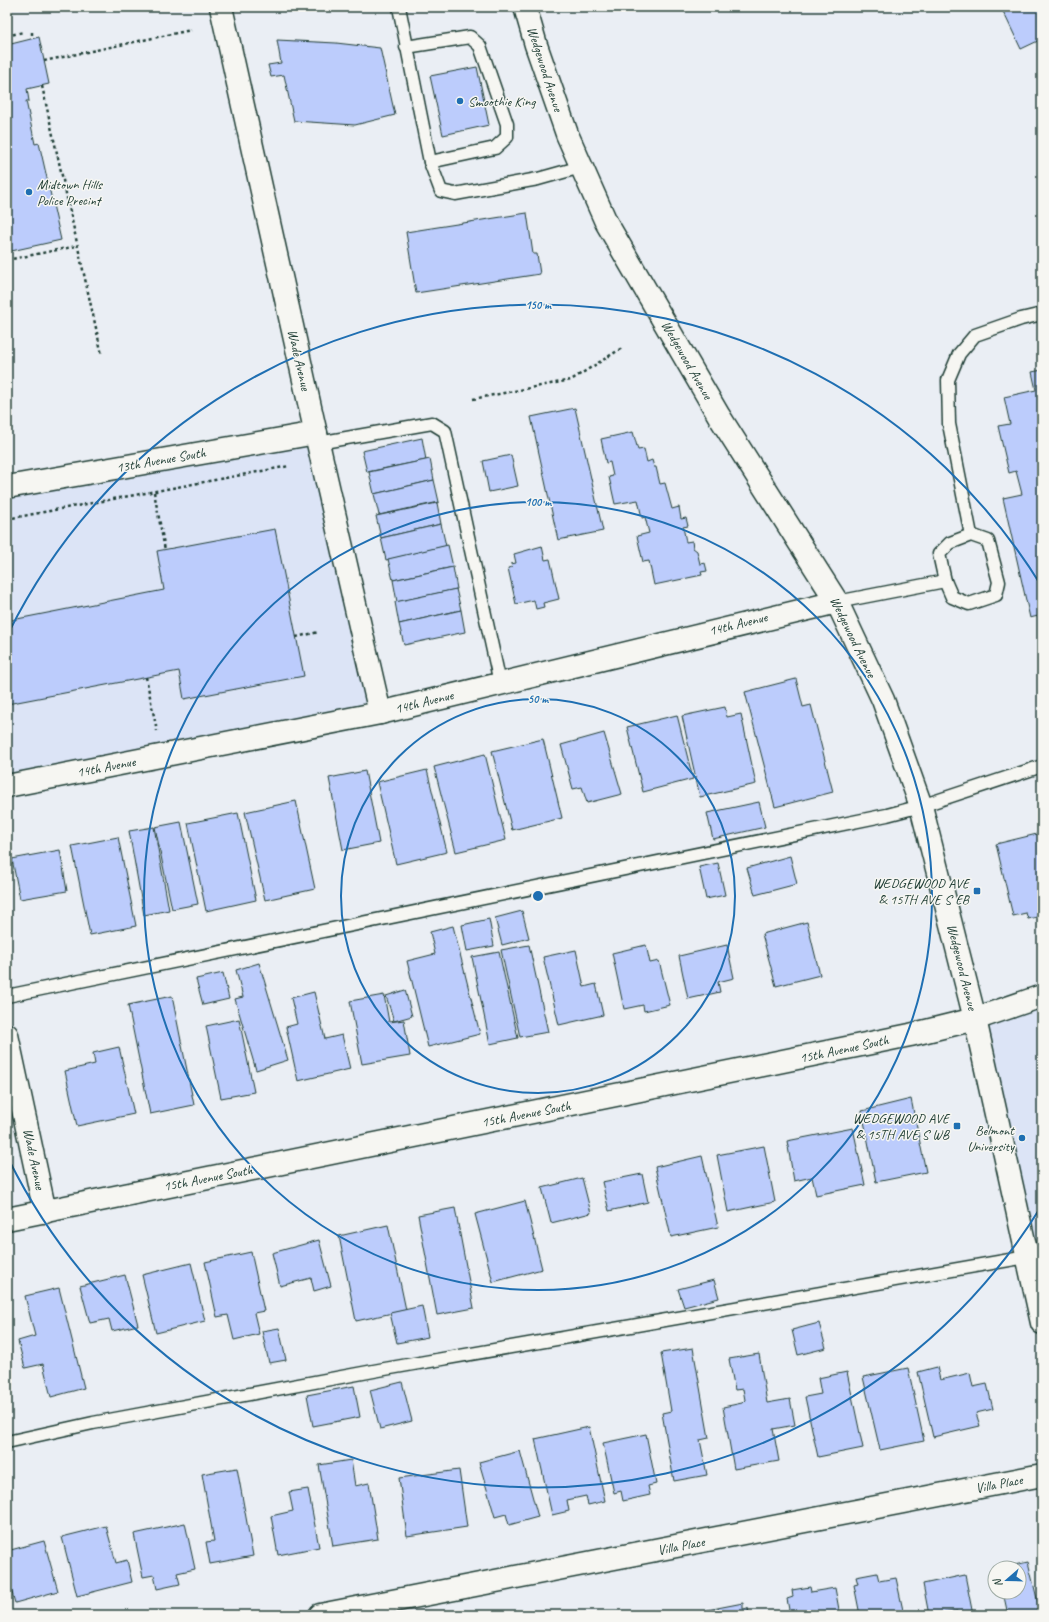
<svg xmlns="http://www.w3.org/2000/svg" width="1049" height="1622" viewBox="0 0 1049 1622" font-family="Caveat,sans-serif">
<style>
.built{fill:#dce4f6}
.building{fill:#bcccfc;stroke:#1f3d34}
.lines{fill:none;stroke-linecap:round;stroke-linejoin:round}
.lane-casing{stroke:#1f3d34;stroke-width:15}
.street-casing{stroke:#1f3d34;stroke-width:25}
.secondary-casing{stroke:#1f3d34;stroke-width:25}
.path{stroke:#1f3d34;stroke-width:2.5;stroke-dasharray:3 3;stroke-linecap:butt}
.lane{stroke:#f6f6f2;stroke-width:12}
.street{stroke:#f6f6f2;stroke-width:22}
.secondary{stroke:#f6f6f2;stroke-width:22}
.ring{fill:none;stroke:#1f6fb2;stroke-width:2}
.poi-dot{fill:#1f6fb2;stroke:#f6f6f2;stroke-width:1.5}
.labels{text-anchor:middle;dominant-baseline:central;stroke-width:3;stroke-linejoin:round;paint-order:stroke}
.street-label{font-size:14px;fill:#1f3d34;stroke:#f6f6f2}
.poi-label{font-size:14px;fill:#1f3d34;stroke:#f6f6f2;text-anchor:end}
.centre{fill:#1f6fb2;stroke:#f6f6f2;stroke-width:2}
.ring-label{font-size:12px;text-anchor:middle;font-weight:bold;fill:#1f6fb2;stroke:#f6f6f2;stroke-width:3;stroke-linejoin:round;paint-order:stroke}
</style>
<rect width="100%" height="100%" fill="#eaeef4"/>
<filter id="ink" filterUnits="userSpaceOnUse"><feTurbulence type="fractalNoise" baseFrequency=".025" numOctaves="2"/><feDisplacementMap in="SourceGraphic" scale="8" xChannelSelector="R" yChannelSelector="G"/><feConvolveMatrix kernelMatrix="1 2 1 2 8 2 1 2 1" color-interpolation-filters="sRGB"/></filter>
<g filter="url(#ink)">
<g class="built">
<polygon points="316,433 380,713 7,786 7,487"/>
<polygon points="1042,995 1042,1323 975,1019"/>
</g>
<g class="building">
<polygon points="1001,7 1042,7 1042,39 1021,49"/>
<polygon points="39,37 49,84 27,89 29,101 26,101 35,144 39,143 61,240 7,252 7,45"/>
<polygon points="277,40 336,43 380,48 395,115 355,125 294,121 284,75 271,77 268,65 281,63"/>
<polygon points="477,67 489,125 443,135 430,76"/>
<polygon points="527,213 533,254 537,254 540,274 416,293 406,232"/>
<polygon points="1042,370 1042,615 1030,618 1003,498 1022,494 1016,471 1009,473 998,426 1010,424 1004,397 1036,390 1032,372"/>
<polygon points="575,408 603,531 558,540 531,417"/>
<polygon points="633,432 638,450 644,449 647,462 652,460 654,467 656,467 660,484 665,483 672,509 679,507 681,519 686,518 688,526 683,527 686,542 692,541 693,548 697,551 700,564 705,563 707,571 701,572 702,575 654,585 649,561 643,562 637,536 649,533 645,517 642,518 638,500 615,504 609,477 613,476 610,462 606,463 601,439"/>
<polygon points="422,438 426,460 367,472 362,451"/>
<polygon points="511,455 518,486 489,492 483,461"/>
<polygon points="430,459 434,480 374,494 369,472"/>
<polygon points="434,480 439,502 379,515 374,494"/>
<polygon points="437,503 441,524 381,538 376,516"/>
<polygon points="441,524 446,546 386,560 381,538"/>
<polygon points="275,529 304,676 184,699 179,671 7,704 7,621 164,590 157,551"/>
<polygon points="448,545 453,567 393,580 388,559"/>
<polygon points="542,546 545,560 550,559 559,599 543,603 544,607 536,609 534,600 516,604 508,568 512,567 511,564 516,563 514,554"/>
<polygon points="453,567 457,589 397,602 393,580"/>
<polygon points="456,589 461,610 399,624 395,602"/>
<polygon points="461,610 465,632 404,645 399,624"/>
<polygon points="796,679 803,707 811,705 833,792 775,807 745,692"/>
<polygon points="725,707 727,717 741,714 756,784 700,797 682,716"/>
<polygon points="677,715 693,779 643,792 627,727"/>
<polygon points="604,733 622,794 587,803 582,787 573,789 561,745"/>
<polygon points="543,739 562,818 512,830 492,751"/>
<polygon points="485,754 506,840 456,852 434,767"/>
<polygon points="427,770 447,852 396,864 377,782"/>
<polygon points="365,771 379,843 343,850 329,778"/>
<polygon points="296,801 315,889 265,900 245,812"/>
<polygon points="759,802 765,827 713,839 707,813"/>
<polygon points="238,813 256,900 206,911 188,823"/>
<polygon points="181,822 198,904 172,909 155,827"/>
<polygon points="154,827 169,910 144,915 129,831"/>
<polygon points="1041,833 1042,916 1028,919 1026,913 1013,916 996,844"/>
<polygon points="118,837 136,926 90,935 72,846"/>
<polygon points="60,850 67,891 20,899 12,859"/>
<polygon points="790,856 797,884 755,895 747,868"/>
<polygon points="718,863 725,895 706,899 699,867"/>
<polygon points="522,911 529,938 502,945 495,918"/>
<polygon points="489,919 494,946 467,951 462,925"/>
<polygon points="807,922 820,975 776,986 762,934"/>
<polygon points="453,926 480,1034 428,1047 407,961 435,954 430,932"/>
<polygon points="529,945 548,1032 520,1037 501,950"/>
<polygon points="646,945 650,963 659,961 670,1005 644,1011 643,1005 624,1009 612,953"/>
<polygon points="727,945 734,978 718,982 720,992 688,999 679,956"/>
<polygon points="576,950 584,987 596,984 603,1015 559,1025 543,957"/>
<polygon points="499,952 518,1038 490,1044 472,957"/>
<polygon points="259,963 288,1060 256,1070 235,999 243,997 236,970"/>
<polygon points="223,973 229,999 203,1005 196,979"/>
<polygon points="405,990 412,1016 394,1021 386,996"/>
<polygon points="314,992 325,1039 342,1035 350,1069 298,1081 286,1027 297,1024 291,998"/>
<polygon points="384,995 389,1022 404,1020 410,1056 362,1064 350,1001"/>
<polygon points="172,996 194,1105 150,1114 128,1005"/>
<polygon points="239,1019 254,1092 221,1098 206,1026"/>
<polygon points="119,1047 134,1114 77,1126 65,1071 95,1064 93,1053"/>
<polygon points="911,1099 926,1172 876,1182 862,1111"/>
<polygon points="853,1128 865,1185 816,1195 812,1177 794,1181 787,1141"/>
<polygon points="764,1146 775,1202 728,1212 717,1155"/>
<polygon points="702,1156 718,1227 671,1237 655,1167"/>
<polygon points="642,1174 648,1202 609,1211 602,1182"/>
<polygon points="582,1178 591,1213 551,1223 542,1188"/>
<polygon points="525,1201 542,1269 493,1282 475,1214"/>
<polygon points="455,1208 474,1308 437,1315 418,1215"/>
<polygon points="388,1225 406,1310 356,1321 339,1236"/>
<polygon points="319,1240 331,1286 314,1291 311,1278 280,1286 272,1253"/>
<polygon points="251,1252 264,1311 254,1313 259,1334 234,1340 228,1315 217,1317 205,1262"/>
<polygon points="191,1263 205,1321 156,1333 142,1275"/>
<polygon points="125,1275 138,1325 112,1331 109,1319 90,1323 80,1286"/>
<polygon points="714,1280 719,1298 684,1307 678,1289"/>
<polygon points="59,1288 84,1388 51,1397 43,1364 25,1368 18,1341 35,1336 25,1296"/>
<polygon points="422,1306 428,1337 397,1343 390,1313"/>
<polygon points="819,1323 826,1348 798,1355 792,1330"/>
<polygon points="279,1328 286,1360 269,1363 262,1331"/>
<polygon points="7,1341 10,1351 7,1352"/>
<polygon points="693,1348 709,1438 700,1440 707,1475 674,1481 662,1413 671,1411 661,1353"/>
<polygon points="759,1354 767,1403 790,1399 795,1425 773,1429 779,1461 734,1469 723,1407 742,1403 745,1400 743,1389 735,1390 729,1359"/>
<polygon points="937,1367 940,1380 970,1373 973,1387 987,1384 993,1409 976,1413 980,1426 933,1437 918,1372"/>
<polygon points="908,1368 924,1441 880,1450 863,1377"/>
<polygon points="847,1372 863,1448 818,1457 805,1397 821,1394 818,1378"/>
<polygon points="402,1382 412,1421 380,1429 370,1390"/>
<polygon points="354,1386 360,1417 313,1426 307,1395"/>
<polygon points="589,1427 605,1501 588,1505 586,1496 567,1500 569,1511 552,1515 535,1439"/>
<polygon points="646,1434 656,1484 648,1486 650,1495 623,1501 621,1491 614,1493 603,1443"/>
<polygon points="520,1451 538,1517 509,1525 506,1514 495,1517 479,1462"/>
<polygon points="351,1460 355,1486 369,1483 378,1539 333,1546 319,1465"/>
<polygon points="237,1468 253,1556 210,1564 206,1542 214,1541 202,1474"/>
<polygon points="459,1470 467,1527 407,1536 399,1478"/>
<polygon points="308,1489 319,1547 278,1555 271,1516 293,1511 289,1492"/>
<polygon points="185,1523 195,1569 177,1573 180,1584 157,1589 154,1575 143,1577 134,1534"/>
<polygon points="106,1526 116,1563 127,1560 132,1582 77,1596 62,1537"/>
<polygon points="44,1541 58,1591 15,1603 7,1575 7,1551"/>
<polygon points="1028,1562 1041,1615 1008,1615 1003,1592 1019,1592 1019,1568 1001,1568"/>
<polygon points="877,1573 879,1581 896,1578 904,1615 860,1615 854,1585 858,1584 856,1577"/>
<polygon points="965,1575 973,1615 958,1615 957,1611 929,1615 923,1584"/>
<polygon points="810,1587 811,1592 835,1588 840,1615 790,1615 787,1599 793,1597 792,1590"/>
<polygon points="743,1603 743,1609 748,1608 749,1615 708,1615 707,1610"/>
</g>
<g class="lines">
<g class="lane-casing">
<g id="lane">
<polyline points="399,7 430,162 441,191 455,194 538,179 581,167"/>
<polyline points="406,47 470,37 480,46 507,124 507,137 495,148 430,162"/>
<polyline points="318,443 432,423 445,431 500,683"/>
<polyline points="971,535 949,424 948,380 959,354 975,335 1021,319 1042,314"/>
<polygon points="971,535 988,541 999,582 996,595 969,604 952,597 945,581 939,554 950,543"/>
<polyline points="837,602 945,581"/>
<polyline points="7,996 887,815 921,806 1042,766"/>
<polyline points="7,1442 93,1423 379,1370 1027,1257"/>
</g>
</g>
<g class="street-casing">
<g id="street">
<polyline points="221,7 318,443 380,713"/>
<polyline points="7,487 316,433"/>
<polyline points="7,786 380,713 837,602"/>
<polyline points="7,1035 45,1212"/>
<polyline points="7,1219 910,1035 975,1019 1042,996"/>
<polyline points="1027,1257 1042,1255"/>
<polyline points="320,1615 1042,1475"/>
</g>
</g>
<g class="secondary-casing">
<polyline id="secondary" points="525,7 536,45 567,134 606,222 719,416 837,602 883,700 921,806 975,1019 1042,1323"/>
</g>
<g class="path">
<polyline points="32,32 32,39"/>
<polyline points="7,36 23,32"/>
<polyline points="44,61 191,30"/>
<polyline points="42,86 102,355"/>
<polyline points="7,260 77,246"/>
<polyline points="473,399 571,380 622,348"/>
<polyline points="154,492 165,550"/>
<polyline points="7,519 289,466"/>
<polyline points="296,637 319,632"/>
<polyline points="146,677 157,731"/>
</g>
<use href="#lane" class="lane"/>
<use href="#street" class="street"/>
<use href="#secondary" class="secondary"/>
</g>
</g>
<g class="ring">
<circle cx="538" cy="896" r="197"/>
<circle cx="538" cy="896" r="394"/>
<path d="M1042 1205A591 591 0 0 1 9 1160M9 632A591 591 0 0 1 1042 587"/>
</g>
<g class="poi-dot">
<circle cx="460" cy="101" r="4"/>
<circle cx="29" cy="192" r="4"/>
<rect x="973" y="887" width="8" height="8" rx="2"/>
<rect x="953" y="1122" width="8" height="8" rx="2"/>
<circle cx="1022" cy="1138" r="4"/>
</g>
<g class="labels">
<g class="street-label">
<text transform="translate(545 69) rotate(72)">Wedgewood Avenue</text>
<text transform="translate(299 360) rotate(77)">Wade Avenue</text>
<text transform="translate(687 360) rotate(60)">Wedgewood Avenue</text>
<text transform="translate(161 460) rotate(-10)">13th Avenue South</text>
<text transform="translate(738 624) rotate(-14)">14th Avenue</text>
<text transform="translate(853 637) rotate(64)">Wedgewood Avenue</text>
<text transform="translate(424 702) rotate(-14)">14th Avenue</text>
<text transform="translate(106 767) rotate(-11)">14th Avenue</text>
<text transform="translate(962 967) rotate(76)">Wedgewood Avenue</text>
<text transform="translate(844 1049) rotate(-12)">15th Avenue South</text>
<text transform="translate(526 1114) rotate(-11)">15th Avenue South</text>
<text transform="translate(34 1159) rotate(78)">Wade Avenue</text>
<text transform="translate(208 1178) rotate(-11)">15th Avenue South</text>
<text transform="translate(999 1484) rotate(-11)">Villa Place</text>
<text transform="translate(681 1546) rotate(-11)">Villa Place</text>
</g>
<g class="poi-label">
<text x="468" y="101" text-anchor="start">Smoothie King</text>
<text x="37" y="184" text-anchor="start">Midtown Hills<tspan x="37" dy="16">Police Precint</tspan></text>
<text x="969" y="883">WEDGEWOOD AVE<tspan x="969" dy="16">&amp; 15TH AVE S EB</tspan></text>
<text x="949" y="1118">WEDGEWOOD AVE<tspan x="949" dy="16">&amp; 15TH AVE S WB</tspan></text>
<text x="1014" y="1130">Belmont<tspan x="1014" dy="16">University</tspan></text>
</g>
</g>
<circle cx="538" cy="896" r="6" class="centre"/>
<g class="ring-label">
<text x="538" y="309">150 m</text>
<text x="538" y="506">100 m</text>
<text x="538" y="703">50 m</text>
</g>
<rect width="1049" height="1622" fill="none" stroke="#f6f6f2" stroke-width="24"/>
<rect x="12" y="12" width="1025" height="1598" fill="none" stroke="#1f3d34" stroke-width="1.5" filter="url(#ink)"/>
<g transform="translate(1007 1580) rotate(250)"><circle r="19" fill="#f6f6f2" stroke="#a0aca6"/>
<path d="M0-3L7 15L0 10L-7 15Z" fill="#1f6fb2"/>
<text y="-6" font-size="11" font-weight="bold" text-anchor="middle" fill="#1f3d34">N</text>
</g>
</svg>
